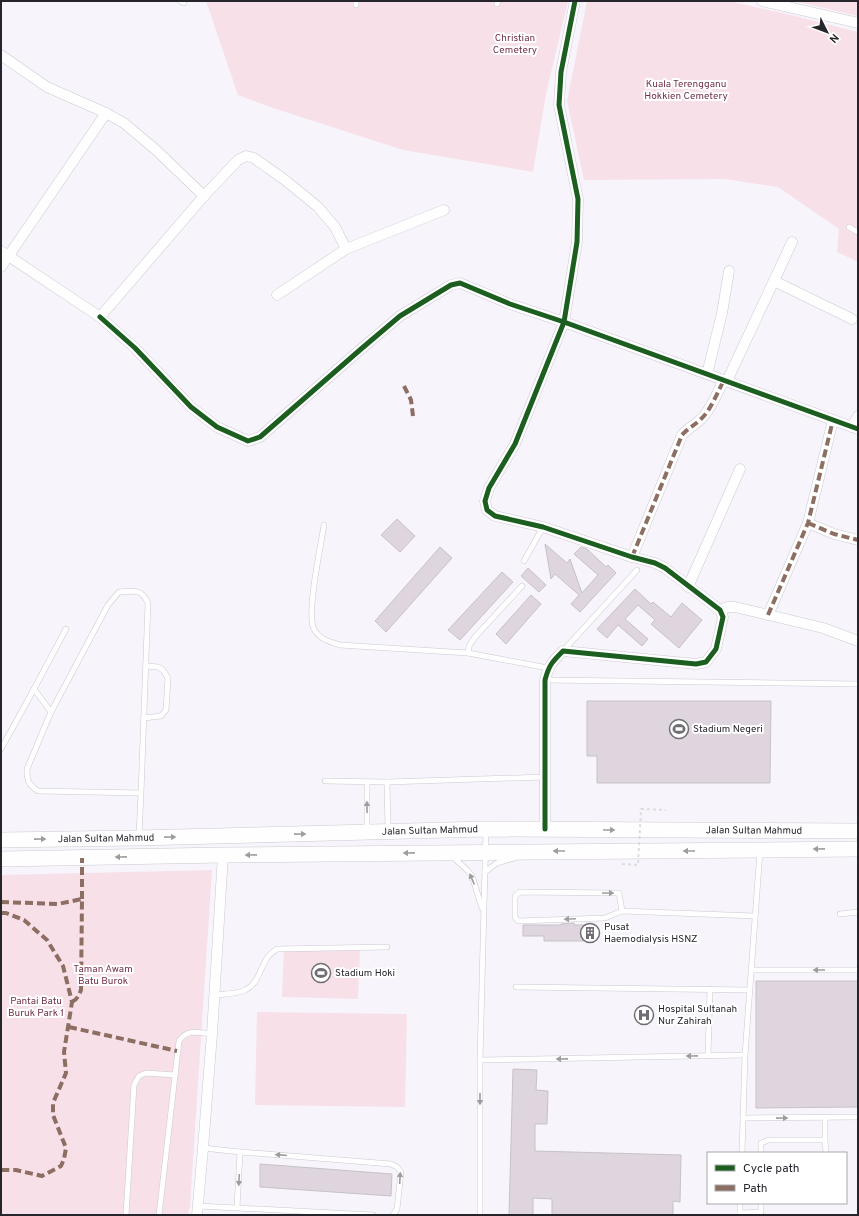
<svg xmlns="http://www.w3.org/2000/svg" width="859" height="1216" viewBox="0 0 859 1216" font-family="Overpass,sans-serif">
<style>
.green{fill:#f8e0e8}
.building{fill:#ded5de;stroke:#c6c2c7}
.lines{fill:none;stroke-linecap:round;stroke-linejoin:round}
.service-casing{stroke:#cbc9d0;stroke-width:6}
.minor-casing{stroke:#cbc9d0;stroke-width:11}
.primary-casing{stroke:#cbc9d0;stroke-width:16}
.service{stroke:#fefefe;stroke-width:5}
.minor{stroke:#fefefe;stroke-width:10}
.primary{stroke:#fefefe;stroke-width:15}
.path-bridge{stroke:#dddcde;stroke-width:2;stroke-dasharray:3 3;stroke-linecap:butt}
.quiet{stroke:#8d6e63;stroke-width:4;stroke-dasharray:8 4;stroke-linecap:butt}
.cycleway-casing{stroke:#fff;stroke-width:8}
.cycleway{stroke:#1b5e20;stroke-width:5}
.oneway{fill:#9d9ca0}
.labels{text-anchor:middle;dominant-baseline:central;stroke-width:4;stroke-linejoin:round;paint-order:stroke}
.park-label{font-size:10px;fill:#723146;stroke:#fff}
.poi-label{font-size:10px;fill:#27252c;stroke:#fff;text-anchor:start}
.street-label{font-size:10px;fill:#27252c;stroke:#fff}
</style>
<rect width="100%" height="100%" fill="#f7f5fb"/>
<g class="green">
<polygon points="206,1 568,1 546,94 533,172 403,150 270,107 238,95"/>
<polygon points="587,1 728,1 791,15 858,32 858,262 837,252 839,229 778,187 724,179 584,180 567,101"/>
<polygon points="794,1 858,1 858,16"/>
<polygon points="212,870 190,1206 188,1215 1,1215 1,875"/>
<polygon points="284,948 360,950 358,999 282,997"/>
<polygon points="257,1012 407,1014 405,1107 255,1105"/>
</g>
<g class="building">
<polygon points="397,519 415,536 400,552 381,535"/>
<polygon points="545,544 567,563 570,559 582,593 598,575 574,554 581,547 587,549 606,567 608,565 616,573 580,612 571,604 579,595 555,574 551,579"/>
<polygon points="440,547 452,558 386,632 375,621"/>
<polygon points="528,568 546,585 539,592 521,576"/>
<polygon points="502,572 513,582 460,640 448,630"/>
<polygon points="635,589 651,604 653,602 671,617 682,603 702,620 679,648 651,624 655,620 638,605 625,619 648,639 642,646 618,625 607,638 597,629"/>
<polygon points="531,595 541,604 506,644 496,634"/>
<polygon points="587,701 771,701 770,783 597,783 597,756 587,756"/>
<polygon points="574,923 574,925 595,925 595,941 544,941 544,936 523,936 523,925 561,925 561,924"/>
<polygon points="756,981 858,981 858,1107 756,1108"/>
<polygon points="513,1069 537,1070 536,1090 548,1091 547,1124 535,1124 535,1151 681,1155 680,1202 673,1201 673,1215 552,1215 552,1199 533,1198 533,1215 509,1215"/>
<polygon points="260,1164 392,1174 391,1196 260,1187"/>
</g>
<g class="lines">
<g class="service-casing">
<g id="service">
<polyline points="180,1 184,3"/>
<polyline points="497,4 498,1"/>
<polyline points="356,5 356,1"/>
<polyline points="849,227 858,232"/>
<path d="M324 525C321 545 306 614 314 629 319 639 330 642 340 645L468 653 548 668"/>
<polyline points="524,561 543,527"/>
<polyline points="563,651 637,570"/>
<polyline points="468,653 469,646 475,637 522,586"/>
<polyline points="545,680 858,684"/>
<polyline points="34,689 51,712"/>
<polyline points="144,718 161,716 166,710 168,678 163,670 158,667 146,666"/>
<polyline points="1,749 34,689 66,629"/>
<polyline points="325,781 387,782 545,777"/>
<polyline points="367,782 367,831"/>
<polyline points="387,782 388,831"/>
<path d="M139 836 141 793 148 603C141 588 134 591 119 592L108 605 51 712 27 769C27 781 28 784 38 791L141 793"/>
<polyline points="452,856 468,871 472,876 482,908"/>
<polyline points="485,872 497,863 514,858"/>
<polyline points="622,911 619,893 520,892 515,896 515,917 518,921 605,918 622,911 755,916"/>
<polyline points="840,914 858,912"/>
<polyline points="752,970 858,970"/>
<polyline points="516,987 750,990"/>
<path d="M214 995C223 994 238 994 245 990 258 984 259 971 266 960 268 955 273 952 277 949L387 947"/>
<polyline points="708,1056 710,989"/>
<polyline points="480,1060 745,1055"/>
<polyline points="743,1118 858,1117"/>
<polyline points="825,1118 825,1140"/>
<polyline points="203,1148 240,1152 391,1164 397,1167 401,1172 397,1209 393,1215"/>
<polyline points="742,1153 745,1055 760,851"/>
<polyline points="761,1153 761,1143 769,1140 825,1140 826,1153"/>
<polyline points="199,1206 373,1215"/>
<polyline points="237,1207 240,1152"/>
<polyline points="740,1213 761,1212 761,1203"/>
<polyline points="126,1215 134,1085 139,1076 146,1073 175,1075"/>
<path d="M159 1215 179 1041C188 1028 198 1033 212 1034"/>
<polyline points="480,1215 480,1060 486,830"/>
<polyline points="740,1215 740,1203"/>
</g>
</g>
<g class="minor-casing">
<g id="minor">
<polyline points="762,1 858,23"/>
<polyline points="1,55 47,87 106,113 124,123 156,150 204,196"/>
<polyline points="1,251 100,317 204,196 238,160 246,156 254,158 285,180 318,207 335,227 346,249"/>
<polyline points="1,267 106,113"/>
<polyline points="774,281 852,319"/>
<polyline points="277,295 346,249 444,210"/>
<polyline points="100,317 135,348 191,407 217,427 248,441 260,437 361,349 400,316 451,285 460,283 510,304 564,322 858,429"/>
<polyline points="707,374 722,313 729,271"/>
<polyline points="727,381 792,242"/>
<polyline points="852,427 858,416"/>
<polyline points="808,523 834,534 858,540"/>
<path d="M632 557 682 435C688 428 695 425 701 419 711 410 718 391 724 380"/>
<polyline points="688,587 740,469"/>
<polyline points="720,610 728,607 735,607 823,628 858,641"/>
<polyline points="768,615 808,523 833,420"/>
<path d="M545 829V680C549 665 552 662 563 651L696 664 706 662 716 649 723 617 720 610 665 568 655 563 632 557 543 527 495 516 487 510 485 501 489 488 515 444 564 322 577 242 578 199 559 105 561 72 575 1"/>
<polyline points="197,1215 203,1148 212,1034 223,855"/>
</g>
</g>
<g class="primary-casing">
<g id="primary">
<path id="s1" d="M1 840 138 838 486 829 858 831"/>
<polyline points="1,859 223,855 858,849"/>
</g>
</g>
<use href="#service" class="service"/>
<use href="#minor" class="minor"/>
<use href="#primary" class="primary"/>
<polyline class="path-bridge" points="622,864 638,865 641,809 666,810"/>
<g class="quiet">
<polyline points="404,386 411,400 413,416"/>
<polyline points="808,523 834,534 858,540"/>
<path d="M632 557 682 435C688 428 695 425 701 419 711 410 718 391 724 380"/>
<polyline points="768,615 808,523 833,420"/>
<polyline points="82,899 82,858"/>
<path d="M1 902 58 904 82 899 81 990C79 995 77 1000 72 1002"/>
<polyline points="1,913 6,913 24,920 47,940 63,966 72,1002 64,1052 66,1073 53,1103 53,1115 66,1148 64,1159 61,1166 42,1176 16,1170 1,1170"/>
<polyline points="69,1027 177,1051"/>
</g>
<g class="cycleway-casing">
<g id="cycleway">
<polyline points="100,317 135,348 191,407 217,427 248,441 260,437 361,349 400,316 451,285 460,283 510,304 564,322 858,429"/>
<path d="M545 829V680C549 665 552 662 563 651L696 664 706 662 716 649 723 617 720 610 665 568 655 563 632 557 543 527 495 516 487 510 485 501 489 488 515 444 564 322 577 242 578 199 559 105 561 72 575 1"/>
</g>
</g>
<use href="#cycleway" class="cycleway"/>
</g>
<defs><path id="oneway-solid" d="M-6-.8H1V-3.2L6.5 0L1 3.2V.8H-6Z"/></defs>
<g class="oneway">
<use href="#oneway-solid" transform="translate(367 807) rotate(-91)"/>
<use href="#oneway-solid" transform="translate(609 830)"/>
<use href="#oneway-solid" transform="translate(300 834) rotate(-1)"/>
<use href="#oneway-solid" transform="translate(170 837) rotate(-1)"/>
<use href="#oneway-solid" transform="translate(40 839) rotate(-1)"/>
<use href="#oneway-solid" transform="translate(819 849) rotate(179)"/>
<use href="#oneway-solid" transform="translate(559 851) rotate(180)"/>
<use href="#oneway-solid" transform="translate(689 851) rotate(180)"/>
<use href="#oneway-solid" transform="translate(409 853) rotate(179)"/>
<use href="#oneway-solid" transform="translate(251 855) rotate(179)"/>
<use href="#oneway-solid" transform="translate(121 857) rotate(179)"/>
<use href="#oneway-solid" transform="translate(472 879) rotate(-113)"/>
<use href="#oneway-solid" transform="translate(608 893)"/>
<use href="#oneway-solid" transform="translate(570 919) rotate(178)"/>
<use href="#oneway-solid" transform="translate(819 970) rotate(-180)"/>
<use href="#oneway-solid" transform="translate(692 1056) rotate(179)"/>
<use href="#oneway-solid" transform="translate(562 1059) rotate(179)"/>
<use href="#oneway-solid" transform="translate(480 1099) rotate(90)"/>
<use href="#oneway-solid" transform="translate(782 1118) rotate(-1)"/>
<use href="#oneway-solid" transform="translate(281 1155) rotate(-175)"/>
<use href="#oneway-solid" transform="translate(400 1178) rotate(-87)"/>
<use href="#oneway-solid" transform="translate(239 1180) rotate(93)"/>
</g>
<defs>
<g id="stadium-ring" transform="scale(1)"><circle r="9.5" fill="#fff" stroke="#706e74" stroke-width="1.5"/><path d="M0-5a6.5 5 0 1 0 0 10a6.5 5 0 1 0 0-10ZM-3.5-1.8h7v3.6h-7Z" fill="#706e74"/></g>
<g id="building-ring" transform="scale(1)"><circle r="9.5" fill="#fff" stroke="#706e74" stroke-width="1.5"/><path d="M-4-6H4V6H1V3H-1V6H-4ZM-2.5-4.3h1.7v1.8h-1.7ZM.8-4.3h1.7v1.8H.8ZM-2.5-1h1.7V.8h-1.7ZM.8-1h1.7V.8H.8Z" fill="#706e74"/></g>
<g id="hospital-ring" transform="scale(1)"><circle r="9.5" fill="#fff" stroke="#706e74" stroke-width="1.5"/><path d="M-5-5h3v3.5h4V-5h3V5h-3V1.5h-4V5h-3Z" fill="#706e74"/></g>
</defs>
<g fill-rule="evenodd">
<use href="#stadium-ring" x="679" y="729"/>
<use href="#building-ring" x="590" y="933"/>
<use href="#stadium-ring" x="321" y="973"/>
<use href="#hospital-ring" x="644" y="1015"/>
</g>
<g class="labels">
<g class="park-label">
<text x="515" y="38">Christian<tspan x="515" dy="12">Cemetery</tspan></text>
<text x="686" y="84">Kuala Terengganu<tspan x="686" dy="12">Hokkien Cemetery</tspan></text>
<text x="103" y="969">Taman Awam<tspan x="103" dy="12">Batu Burok</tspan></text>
<text x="36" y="1001">Pantai Batu<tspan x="36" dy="12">Buruk Park 1</tspan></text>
</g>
<g class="poi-label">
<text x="693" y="729">Stadium Negeri</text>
<text x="604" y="927">Pusat<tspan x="604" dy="12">Haemodialysis HSNZ</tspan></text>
<text x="335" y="973">Stadium Hoki</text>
<text x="658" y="1009">Hospital Sultanah<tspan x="658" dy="12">Nur Zahirah</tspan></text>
</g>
<g class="street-label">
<text stroke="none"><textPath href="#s1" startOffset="429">Jalan Sultan Mahmud</textPath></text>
<text stroke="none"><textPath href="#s1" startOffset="753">Jalan Sultan Mahmud</textPath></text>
<text stroke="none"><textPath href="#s1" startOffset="105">Jalan Sultan Mahmud</textPath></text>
</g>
</g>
<rect width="859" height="1216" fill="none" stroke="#27252c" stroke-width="4"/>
<rect x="707" y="1152" width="140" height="52" fill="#ffffff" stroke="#a9a8ab"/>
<rect x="715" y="1165" width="20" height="6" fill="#1b5e20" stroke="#a9a8ab"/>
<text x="743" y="1172" font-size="12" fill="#27252c">Cycle path</text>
<rect x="715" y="1185" width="20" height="6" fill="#8d6e63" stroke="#a9a8ab"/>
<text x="743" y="1192" font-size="12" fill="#27252c">Path</text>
<g transform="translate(827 32) rotate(132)" stroke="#ffffff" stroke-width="3" paint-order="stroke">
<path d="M0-3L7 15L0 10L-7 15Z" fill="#27252c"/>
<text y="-6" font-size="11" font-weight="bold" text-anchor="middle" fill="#27252c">N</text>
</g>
</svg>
